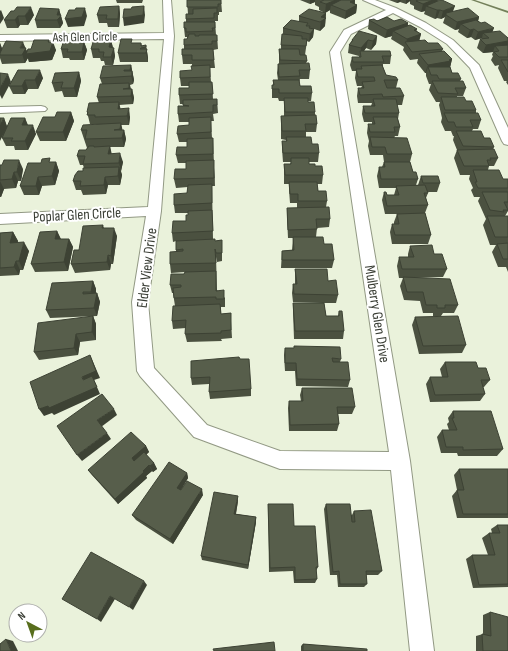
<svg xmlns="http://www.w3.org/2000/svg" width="508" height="651" viewBox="0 0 508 651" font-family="'Sofia Sans Condensed',sans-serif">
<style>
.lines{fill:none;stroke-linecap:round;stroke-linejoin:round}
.stream{fill:#73805a;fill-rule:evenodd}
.street-casing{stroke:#929984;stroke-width:2}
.street{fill:#fff;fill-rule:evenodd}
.wall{fill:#4b5140}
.shaded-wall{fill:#3d4234}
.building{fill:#575e4b;stroke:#3d4234}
.labels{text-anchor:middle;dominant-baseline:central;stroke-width:4;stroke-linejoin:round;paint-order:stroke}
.far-street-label{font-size:13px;fill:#393d34;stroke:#fff}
.street-label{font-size:15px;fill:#393d34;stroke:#fff}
</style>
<rect width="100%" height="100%" fill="#eaf2db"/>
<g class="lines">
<polygon class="stream" points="471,0 475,0 508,11 508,13"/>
<g class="street-casing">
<g id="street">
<polygon points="163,0 171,0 174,36 161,211 148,302 154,368 207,425 280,451 389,452 330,52 344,30 386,10 363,0 375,0 396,8 426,23 453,40 479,65 508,128 508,145 504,144 502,141 470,68 447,44 420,27 393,13 351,34 340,52 410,461 434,651 410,651 391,470 280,469 194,437 140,376 137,371 132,302 146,216 0,224 0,214 148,207 164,39 0,41 0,35 164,33"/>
<polygon points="41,106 45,107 47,109 45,111 0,113 0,107"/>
</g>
</g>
<use href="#street" class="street"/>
</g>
<g class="wall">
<polygon points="116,0 143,0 142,3 117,3"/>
<polygon points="187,0 221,0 222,12 219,12 219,15 218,15 218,21 215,21 216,35 217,35 218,49 213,50 215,68 210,68 211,82 212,82 213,99 217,99 218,113 213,114 214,121 211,121 212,138 213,138 214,168 215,186 212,186 213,239 215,241 222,240 222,261 217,262 216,257 217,290 225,298 225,307 221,307 221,314 231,313 231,321 232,338 221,339 222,341 187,342 185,334 186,328 173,329 172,321 175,306 173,293 172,293 170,285 184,274 185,272 171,273 170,264 176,251 176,241 173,242 172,233 186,221 188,215 188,213 175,213 174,205 187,193 188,187 176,188 174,179 186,169 186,163 178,163 176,155 187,147 187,142 179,142 177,134 189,125 189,122 179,122 178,114 183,106 183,104 180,104 179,95 189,88 189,86 181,86 180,78 192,70 192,64 183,64 182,55 184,49 184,45 187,39 187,37 185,37 184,28 186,22 186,19 188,14"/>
<polygon points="300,0 355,0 355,4 357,5 356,13 345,19 330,13 330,10 325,13 319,10 319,7 315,5 315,2 310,4"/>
<polygon points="389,0 438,0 437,1 453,12 479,17 478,21 492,32 508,38 508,85 506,82 507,81 504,81 498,68 499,65 495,66 491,60 493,56 492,55 493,52 483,53 477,48 480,39 481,39 482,38 475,40 471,37 467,38 458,32 459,29 455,30 443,23 445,17 441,19 437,18 435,19 424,14 425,11 421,12 414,9 414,6 410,4 410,1 406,4 400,2 397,3"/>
<polygon points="119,6 120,14 119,27 108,27 107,23 99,23 97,15"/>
<polygon points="59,9 63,23 62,25 60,28 37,28 35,20"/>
<polygon points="11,11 34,15 28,25 20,25 18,28 7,28 4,20"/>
<polygon points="326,13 325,26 320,31 314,29 313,37 309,42 307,41 305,55 307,61 306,63 310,70 309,79 300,79 299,83 300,86 312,93 311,101 308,101 308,102 315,112 315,115 317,124 316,132 306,132 306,137 319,153 318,162 309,162 309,164 315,166 323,175 322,184 317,184 318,191 327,201 326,207 330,219 329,227 317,228 316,237 324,244 334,260 332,268 281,268 282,251 292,250 293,238 288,238 287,217 287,208 297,208 297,203 290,203 289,190 289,184 284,184 284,164 290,164 291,162 283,162 282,149 282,141 286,141 286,140 281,139 281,116 284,116 284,101 279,101 278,98 272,98 272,85 273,85 273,80 278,80 277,73 278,64 279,64 279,49 281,49 281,45 283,35 283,28 299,21 299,16"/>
<polygon points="369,20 394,21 408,23 408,25 421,34 419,40 443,49 442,51 452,59 450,67 452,73 461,79 460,81 466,88 463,96 457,96 457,97 466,101 476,110 476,113 481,120 478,129 473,129 472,131 484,138 494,147 493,149 498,158 494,166 489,166 488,170 503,179 508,179 508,211 505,216 508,216 508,272 506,267 498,267 492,252 496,245 490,245 483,225 486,219 478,201 480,197 474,197 471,190 473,188 469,179 470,175 460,175 454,158 457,150 453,140 454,136 453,136 451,131 445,131 441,122 442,118 439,105 440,102 436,102 429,90 431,84 429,84 426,76 426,73 425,73 417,63 418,59 410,60 403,50 404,47 391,39 392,36 385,38 368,29"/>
<polygon points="377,36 376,44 371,50 366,48 364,51 391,56 390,64 383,64 383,67 386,75 398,80 396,88 404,96 402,105 397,105 399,113 398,119 400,127 398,136 395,136 394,138 412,154 410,162 413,172 418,179 416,185 418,185 421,176 440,183 437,192 427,192 428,193 426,198 428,205 425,213 431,235 428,244 392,244 390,232 392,224 394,224 394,222 397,214 385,214 382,200 384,192 387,195 394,195 396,188 379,188 377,176 379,167 382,167 384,162 383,155 370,155 368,146 369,141 367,133 368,124 372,124 372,122 364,122 362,114 363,106 371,106 372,103 358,103 357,96 358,88 361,88 362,86 357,86 355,78 356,71 352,71 350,65 352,57 359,57 359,56 348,53 349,45 351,42 352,40"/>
<polygon points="75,39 75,42 84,42 87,50 84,60 70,60 69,58 63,58 61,49"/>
<polygon points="111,40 115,56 113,65 105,65 104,61 101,61 100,58 93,58 91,49"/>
<polygon points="49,42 56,50 52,60 29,62 28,58 25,63 2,64 0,58 0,43 2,49 25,48 27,51 31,49"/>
<polygon points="132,43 141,43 142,46 146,45 148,58 148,62 120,62 118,53"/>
<polygon points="131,65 134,80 133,84 130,85 131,89 132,89 134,98 133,104 119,105 120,109 130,117 129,125 121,125 122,130 124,130 126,139 124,147 110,147 111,154 123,162 121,171 122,175 120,185 108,185 106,194 83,195 81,190 76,190 73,181 83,171 84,168 83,165 80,165 77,156 86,150 87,148 81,130 97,124 90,124 87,112 99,103 97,97 102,84 100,78"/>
<polygon points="18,70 43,78 38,89 28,89 25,94 13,94 9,86"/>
<polygon points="79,72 81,81 77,97 64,97 62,91 55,92 52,83"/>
<polygon points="71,112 74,121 66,141 40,141 36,132 55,117"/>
<polygon points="4,118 7,126 25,118 28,125 36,134 28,150 15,150 14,146 6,146 2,138"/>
<polygon points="52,162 56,162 59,171 55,185 42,186 39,195 24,195 20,186"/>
<polygon points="0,165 23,169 21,181 18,181 16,188 4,189 1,197 0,197"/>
<polygon points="103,225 104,228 117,236 113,264 111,264 110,270 75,273 71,264 79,250"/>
<polygon points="57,231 61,239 69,239 73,247 68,271 35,272 31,264"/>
<polygon points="13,232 18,241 17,243 29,251 23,270 20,270 19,275 0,276 0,233"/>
<polygon points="410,246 434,254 447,269 443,277 409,278 458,305 454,313 443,313 441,316 433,316 433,313 423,313 420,301 404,300 400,286 403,278 399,278 397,266 399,257 408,257 408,254"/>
<polygon points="295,269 328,281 338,295 336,303 324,303 326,316 338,316 339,311 344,331 343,339 294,339 293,311 293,303 323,303 293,302 292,293 293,284 295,284"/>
<polygon points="93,281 96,289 96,294 97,293 100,302 97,316 50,318 46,310"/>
<polygon points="93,316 96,324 96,340 80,342 78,355 39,360 34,352"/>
<polygon points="415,317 466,345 462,353 419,354 412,325"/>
<polygon points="294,346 341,359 340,362 350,380 348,387 296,386 295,371 285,371 284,355 285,348 294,348"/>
<polygon points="240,359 251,389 251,396 210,399 209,392 209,384 192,385 191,378"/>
<polygon points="445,362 478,368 490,380 484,387 483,387 485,394 480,401 430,402 426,384 430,377 442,377 440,369"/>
<polygon points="302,388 355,407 352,414 338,414 339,424 337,431 289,431 288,408 289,401 301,401 300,395"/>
<polygon points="453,411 503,449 497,456 458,456 457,453 441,453 437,437 442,430 449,430 447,424 449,422 448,418"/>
<polygon points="146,446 149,452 146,455 154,463 157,469 153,472 152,471 146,476 147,478 118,504 92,475 88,470"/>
<polygon points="459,469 508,469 508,518 457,518 452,496 457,490 454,475"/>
<polygon points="187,473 188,478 181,490 203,495 173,544 136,520 132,515"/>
<polygon points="238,501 236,514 256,517 256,522 248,569 202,560 201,556"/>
<polygon points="268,504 294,526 318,567 316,571 317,579 315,583 294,583 293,571 269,572"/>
<polygon points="326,504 352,515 354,511 382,571 378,575 366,575 367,584 364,587 338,587 337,575 330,575 324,509"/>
<polygon points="497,525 508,525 508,587 473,588 466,559 472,555 488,555 482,538 489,533 492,533 491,529"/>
<polygon points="490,612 508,651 476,651 476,636 483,634 483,615"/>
<polygon points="303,644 367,651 301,651 301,646"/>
</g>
<g class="shaded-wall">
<polygon points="310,0 315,0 315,2 310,4"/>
<polygon points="336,0 344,0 331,5 330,10 325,13 326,4"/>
<polygon points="355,0 354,7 357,5 356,13 345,19 346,11 350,2"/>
<polygon points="398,0 401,0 400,2 397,3"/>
<polygon points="406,0 411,0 410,1 406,4"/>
<polygon points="433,0 438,0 436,6 426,6 425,11 421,12 423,4"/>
<polygon points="119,6 120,14 119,27 118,19"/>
<polygon points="144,6 145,15 144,23 124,26 123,18"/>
<polygon points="455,6 452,14 446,15 445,17 441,19 443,11"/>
<polygon points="31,7 34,15 28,25 25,16"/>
<polygon points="85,8 87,16 84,26 68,27 65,19"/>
<polygon points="59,9 63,23 62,25 60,28 57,20 57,15"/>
<polygon points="1,10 4,18 0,24 0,11"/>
<polygon points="437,10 440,10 437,18 435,19"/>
<polygon points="326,13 325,26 320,31 321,17"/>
<polygon points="18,16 20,25 18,28 15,20"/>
<polygon points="479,17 477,25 461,24 459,29 455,30 457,22"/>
<polygon points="408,23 406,31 393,31 392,36 385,38 387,30"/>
<polygon points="494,28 491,36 483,33 482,38 475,40 478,32"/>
<polygon points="314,29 313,37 309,42 310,34"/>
<polygon points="417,29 415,36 421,34 419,42 406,43 407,39 414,30"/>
<polygon points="474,29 471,37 467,38 470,30"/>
<polygon points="377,36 376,44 371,50 373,41"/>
<polygon points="49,40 51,48 53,42 56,50 52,60 29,62 28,58 25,63 20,48 23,42 28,54"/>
<polygon points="111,40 113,48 109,47"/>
<polygon points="368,40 366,48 361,55 361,48"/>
<polygon points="508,41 508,49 495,46 493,52 483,53 486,45"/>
<polygon points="84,42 87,50 84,60 82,52"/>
<polygon points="0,43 3,51 0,55"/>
<polygon points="146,45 148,58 148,62 146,53 147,50"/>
<polygon points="114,48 115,56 113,65 111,57"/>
<polygon points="452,59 450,68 428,67 426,73 425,73 428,65"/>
<polygon points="131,65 134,80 133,84 130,70"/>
<polygon points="40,70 43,78 38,89 35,80"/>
<polygon points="79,72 81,81 77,97 74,88"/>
<polygon points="8,74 11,82 2,99 0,95 0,88"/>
<polygon points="25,80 28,89 25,94 22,86"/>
<polygon points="129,83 131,91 130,97 130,96 123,89"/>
<polygon points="132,89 134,98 133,104 131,96"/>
<polygon points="119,102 121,111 120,117 118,109"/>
<polygon points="129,108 130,117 129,125 127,116"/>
<polygon points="71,112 74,121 66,141 63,132"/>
<polygon points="4,118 7,127 0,141 0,125"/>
<polygon points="25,118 28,127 22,125"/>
<polygon points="121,123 123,132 114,130"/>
<polygon points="33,125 36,134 28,150 25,141"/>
<polygon points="124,130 126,139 124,147 122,138"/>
<polygon points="213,138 214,168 215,186 214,178"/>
<polygon points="110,146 112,155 108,154"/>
<polygon points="120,153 123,162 121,171 119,163"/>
<polygon points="19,160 23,169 21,181 17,172"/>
<polygon points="56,162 59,171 55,185 52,176"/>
<polygon points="119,167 122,175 120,185 118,176"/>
<polygon points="14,172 18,181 16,188 12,179"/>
<polygon points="38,177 42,186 39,195 36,186"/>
<polygon points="105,177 108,185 106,194 104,185"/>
<polygon points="0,181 4,189 1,197 0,196"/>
<polygon points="114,228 117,236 113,264 111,256"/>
<polygon points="57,231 61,240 55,239"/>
<polygon points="13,232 18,241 15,252 10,243"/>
<polygon points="69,239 73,247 68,271 64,262"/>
<polygon points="24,242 29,251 23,270 19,261"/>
<polygon points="108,255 111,264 110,270 107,262"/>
<polygon points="16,261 20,270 19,275 14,267"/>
<polygon points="93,281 96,289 95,300 91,292"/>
<polygon points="97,293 100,302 97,316 94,308"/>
<polygon points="93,316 96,324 96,340 92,332"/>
<polygon points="76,334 80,342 78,355 74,348"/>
<polygon points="90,355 100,378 94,380 100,394 54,415 52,413 44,416 39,409 87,387 82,377"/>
<polygon points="114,409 117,415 101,427 97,420"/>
<polygon points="107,433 111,439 82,461 77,455"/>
<polygon points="146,446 149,452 135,464 132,458"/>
<polygon points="154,463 157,469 153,472 150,466"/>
<polygon points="149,465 152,471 146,476 147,478 118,504 115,499"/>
<polygon points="187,473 188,478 179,493 177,488"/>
<polygon points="202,489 203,495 173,544 170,539"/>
<polygon points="238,496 238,501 235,518 234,514"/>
<polygon points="256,517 256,522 248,569 248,565"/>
<polygon points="144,581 147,585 133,610 129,607"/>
<polygon points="110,596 115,599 101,622 97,619"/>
<polygon points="6,639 13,641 18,651 11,651"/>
</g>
<g class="building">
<polygon points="187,0 221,0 221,4 218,4 218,7 187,7"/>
<polygon points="324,0 336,0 326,4 320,2"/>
<polygon points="341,0 355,0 350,2 357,5 346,11 331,5"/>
<polygon points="418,0 433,0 423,4 416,1"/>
<polygon points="440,0 442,0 455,6 443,11 440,10 437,10 426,6"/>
<polygon points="119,6 118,19 106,19 107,15 97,15 100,7"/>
<polygon points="144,6 143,15 123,18 124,9 131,9 132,7"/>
<polygon points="17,7 31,7 25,16 18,16 15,20 4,20 11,11 14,11"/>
<polygon points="40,8 59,9 57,15 61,15 60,17 57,20 35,20"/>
<polygon points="76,8 85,8 82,17 65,19 69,10 75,10"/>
<polygon points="217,8 217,13 214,13 214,18 186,19 186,14 193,14 193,9"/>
<polygon points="468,8 479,17 457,22 446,15 446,13"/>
<polygon points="309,9 326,13 321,17 326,18 320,22 299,16"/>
<polygon points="387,17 394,21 401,19 408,23 387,30 369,20 374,19 377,21"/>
<polygon points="291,20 308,23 306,26 310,26 309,28 314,29 310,34 283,28"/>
<polygon points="476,20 481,23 485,22 494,28 478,32 474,29 470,30 461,24"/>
<polygon points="184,22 215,22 215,28 212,28 213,31 186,32 186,28 184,28"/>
<polygon points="410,25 417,29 414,30 421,34 407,39 393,31"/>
<polygon points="359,31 377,36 373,41 368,40 361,48 349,45 353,40 352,40"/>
<polygon points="500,31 508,38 508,41 486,45 480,39 489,38 483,33"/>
<polygon points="189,34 195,34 195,36 199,36 199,35 217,35 217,41 212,41 212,44 184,45 184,39 187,39"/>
<polygon points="282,34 302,36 302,39 307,39 306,46 281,45"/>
<polygon points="75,39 74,42 84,42 82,52 67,52 68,49 61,49 64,40"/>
<polygon points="94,39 111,40 109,47 114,48 111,57 103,57 104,52 99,52 99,49 91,49"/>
<polygon points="121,39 132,39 131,43 141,43 141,46 146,45 146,47 141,48 140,49 147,49 146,53 118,53"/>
<polygon points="34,40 49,40 48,42 53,42 50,51 26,54 28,49 31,49"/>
<polygon points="425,40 428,43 438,43 443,49 412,52 405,42"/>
<polygon points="6,41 23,42 20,48 26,48 22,55 0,55 0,53"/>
<polygon points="508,45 508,57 499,57 494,52 499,51 495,46"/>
<polygon points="182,49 213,49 214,60 192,60 192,55 182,55"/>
<polygon points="279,49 299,49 300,55 306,55 307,61 280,60"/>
<polygon points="360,51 390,51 391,56 382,56 384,62 353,62 352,57 361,57"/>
<polygon points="444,51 452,59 449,60 451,61 428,65 419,54"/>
<polygon points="501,60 508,60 508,72"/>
<polygon points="309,63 310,70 299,70 300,76 279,77 278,64"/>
<polygon points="131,65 130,70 124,70 124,71 132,71 132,76 100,78 103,66"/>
<polygon points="210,65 210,77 180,78 180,71 192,70 191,66"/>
<polygon points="382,65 386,75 396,77 398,80 384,80 387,88 400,88 404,96 383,97 382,94 360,95 358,88 364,88 362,82 375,81 374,77 358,77 356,69 362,69 361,66"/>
<polygon points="428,67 450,67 452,73 458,73 461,79 439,79 437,75 431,75"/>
<polygon points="18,70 40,70 35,80 25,80 22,86 9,86"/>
<polygon points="79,72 74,88 61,88 63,82 52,83 55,73"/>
<polygon points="0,73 8,74 0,88"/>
<polygon points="273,80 299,80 300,86 311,86 312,93 279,93 279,89 272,89 272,85 274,85"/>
<polygon points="432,81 463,81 466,88 455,88 458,94 438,93"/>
<polygon points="189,82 212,82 213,94 179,95 179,88 189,88"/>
<polygon points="129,83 129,88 123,89 132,89 131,96 97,97 100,84"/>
<polygon points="441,97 464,97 466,101 472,101 476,110 445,110"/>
<polygon points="284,98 308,98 308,102 314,102 315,112 285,112"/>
<polygon points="217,99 217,105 213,105 213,112 178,114 178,106 189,106 183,105 183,100"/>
<polygon points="373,99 396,99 399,113 365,113 363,106 375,106"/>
<polygon points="119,102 118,109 129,108 127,116 95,117 95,115 87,115 88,112 87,112 89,103"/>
<polygon points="57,112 71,112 63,132 36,132 43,117 55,117"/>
<polygon points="444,113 478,113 481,120 470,120 473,127 456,127 454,122 448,122"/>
<polygon points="316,115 317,124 305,124 306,131 282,131 281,116"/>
<polygon points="211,117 211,132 177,134 178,126 189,125 189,118"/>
<polygon points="373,117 397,117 400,127 394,127 395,132 370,132 368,124 375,124"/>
<polygon points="0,118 4,118 0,125"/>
<polygon points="11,118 25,118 22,125 33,125 25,141 11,141 13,138 2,138"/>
<polygon points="121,123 120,129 114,130 124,130 122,138 85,139 87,130 81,130 83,125"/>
<polygon points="456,131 481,131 484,138 490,138 494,147 463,146"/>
<polygon points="286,137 311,137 312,144 318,144 319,153 283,153 282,141 287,141"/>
<polygon points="370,137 407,138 412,154 387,154 385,147 372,147"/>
<polygon points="213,138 213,154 176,155 177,147 187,147 187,139"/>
<polygon points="89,146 94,146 94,147 110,146 108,154 120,153 119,163 83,164 85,156 77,156 79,150 86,150"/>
<polygon points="494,149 498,158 490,158 491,160 487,160 489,166 464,166 457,150"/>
<polygon points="50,158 49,162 56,162 52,176 38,177 36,186 20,186 28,163 41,163 42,159"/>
<polygon points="291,158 309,158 309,164 315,164 315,166 322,166 323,175 285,175 284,164 291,164"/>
<polygon points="4,160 19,160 17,172 14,172 12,179 0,180 0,165 2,165"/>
<polygon points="214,160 214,178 174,179 175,169 186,169 186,161"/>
<polygon points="384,162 410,162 413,172 416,172 418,179 381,179 379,167 385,167"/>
<polygon points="119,167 118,176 105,177 104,185 80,186 81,181 73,181 75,175 78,171 83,171 83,168"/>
<polygon points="473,170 499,170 503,179 508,179 508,188 478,188 475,182 477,182"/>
<polygon points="421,176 438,176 440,183 423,183"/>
<polygon points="289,182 317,182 318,191 326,191 327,201 298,201 298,194 290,194"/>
<polygon points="212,184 212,203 174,205 174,194 187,193 188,185"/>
<polygon points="425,185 428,193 424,193 428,205 387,206 384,192 386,192 387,195 399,195 396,186"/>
<polygon points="482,192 508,192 508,202 504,202 508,210 503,210 504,212 490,210"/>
<polygon points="329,207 330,219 316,219 317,229 288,230 287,208"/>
<polygon points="212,210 213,231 172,233 173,221 186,221 186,215 188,215 188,211"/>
<polygon points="425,213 431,235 395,235 392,224 399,224 397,214"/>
<polygon points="487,216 508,216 508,237 495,237"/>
<polygon points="103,225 102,228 114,228 111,256 108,255 107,262 71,264 74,250 79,250 83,226"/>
<polygon points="57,231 55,239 69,239 64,262 31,264 40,232"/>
<polygon points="13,232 10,243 24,242 19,261 16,261 14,267 0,268 0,233"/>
<polygon points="293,237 323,237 324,244 332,244 334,260 282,260 282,251 294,250"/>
<polygon points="215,239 215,241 222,240 222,253 216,253 215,249 216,263 170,264 170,252 183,251 183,249 176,250 176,241"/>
<polygon points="508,243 508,259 503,259 497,244"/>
<polygon points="432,245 434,254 442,254 447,269 402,269 399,257 414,257 410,246"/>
<polygon points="295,269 327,269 328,281 336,280 338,295 294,294 293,284 297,284"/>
<polygon points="216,271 216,291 224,290 224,299 216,299 216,297 174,298 173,288 181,287 181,285 170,285 171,274 184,274 185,272"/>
<polygon points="403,277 450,279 458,305 445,305 445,308 437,308 437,305 426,305 423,292 407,292"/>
<polygon points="93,281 91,292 83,292 83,294 97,293 94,308 46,310 52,283"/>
<polygon points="293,303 324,303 326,316 339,316 339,311 342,311 344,331 295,331"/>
<polygon points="220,304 221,314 231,313 231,330 221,331 221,333 185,334 186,320 172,321 173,306"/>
<polygon points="93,316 92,332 76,334 74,348 34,352 38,323"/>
<polygon points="458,316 466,345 423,346 415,317"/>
<polygon points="294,346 340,347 341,359 332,358 333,362 348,362 350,380 297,379 296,363 285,363 285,348 294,348"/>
<polygon points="90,355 96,371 82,377 83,380 92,376 97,387 49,408 48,406 39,409 30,382"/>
<polygon points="239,357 240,359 249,359 251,389 209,392 210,377 191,378 191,361"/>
<polygon points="445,362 476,362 478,368 486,368 490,380 481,380 485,394 435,395 430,377 448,377"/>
<polygon points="302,388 352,388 355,407 337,407 339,424 290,425 289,401 303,401"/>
<polygon points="102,394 114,409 97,420 107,433 77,455 57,426"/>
<polygon points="453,411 491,411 503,449 463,450 463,447 446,447 442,430 457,430 452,418 454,418"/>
<polygon points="131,432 146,446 132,458 134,461 144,452 154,463 150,466 149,465 143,471 144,472 115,499 88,470"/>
<polygon points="169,462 187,473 177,488 181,490 187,481 202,489 170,539 132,515"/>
<polygon points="459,469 508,469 508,514 463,514 457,490 464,490"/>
<polygon points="214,492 238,496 234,514 256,517 248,565 201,556"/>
<polygon points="268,504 293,504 294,526 315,526 318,567 316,567 317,579 295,580 295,567 270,568"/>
<polygon points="326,504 350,504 352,522 355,522 354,511 371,510 382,571 366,571 367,584 340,584 339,571 333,572"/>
<polygon points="497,525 508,525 508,584 479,585 472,555 495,555 489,533 500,533"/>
<polygon points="91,552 144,581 129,607 110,596 97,619 62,599"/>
<polygon points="490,612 508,617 508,651 483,651 482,634 491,636"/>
<polygon points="6,639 11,651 0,651 0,644"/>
<polygon points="274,642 275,651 214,651 213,649"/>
<polygon points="303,644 367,649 367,651 303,651"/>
</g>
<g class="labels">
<g class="far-street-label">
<text transform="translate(85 37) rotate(-1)">Ash Glen Circle</text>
</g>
<g class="street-label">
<text transform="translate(77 215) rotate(-3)">Poplar Glen Circle</text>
<text transform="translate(147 268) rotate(-83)">Elder View Drive</text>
<text transform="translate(377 314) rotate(81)">Mulberry Glen Drive</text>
</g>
</g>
<g transform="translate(28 623) rotate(319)"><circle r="19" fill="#ffffff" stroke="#b0b1ae"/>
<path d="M0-3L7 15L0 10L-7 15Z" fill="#586e1d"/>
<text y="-6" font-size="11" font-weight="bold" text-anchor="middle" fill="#393d34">N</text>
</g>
</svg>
